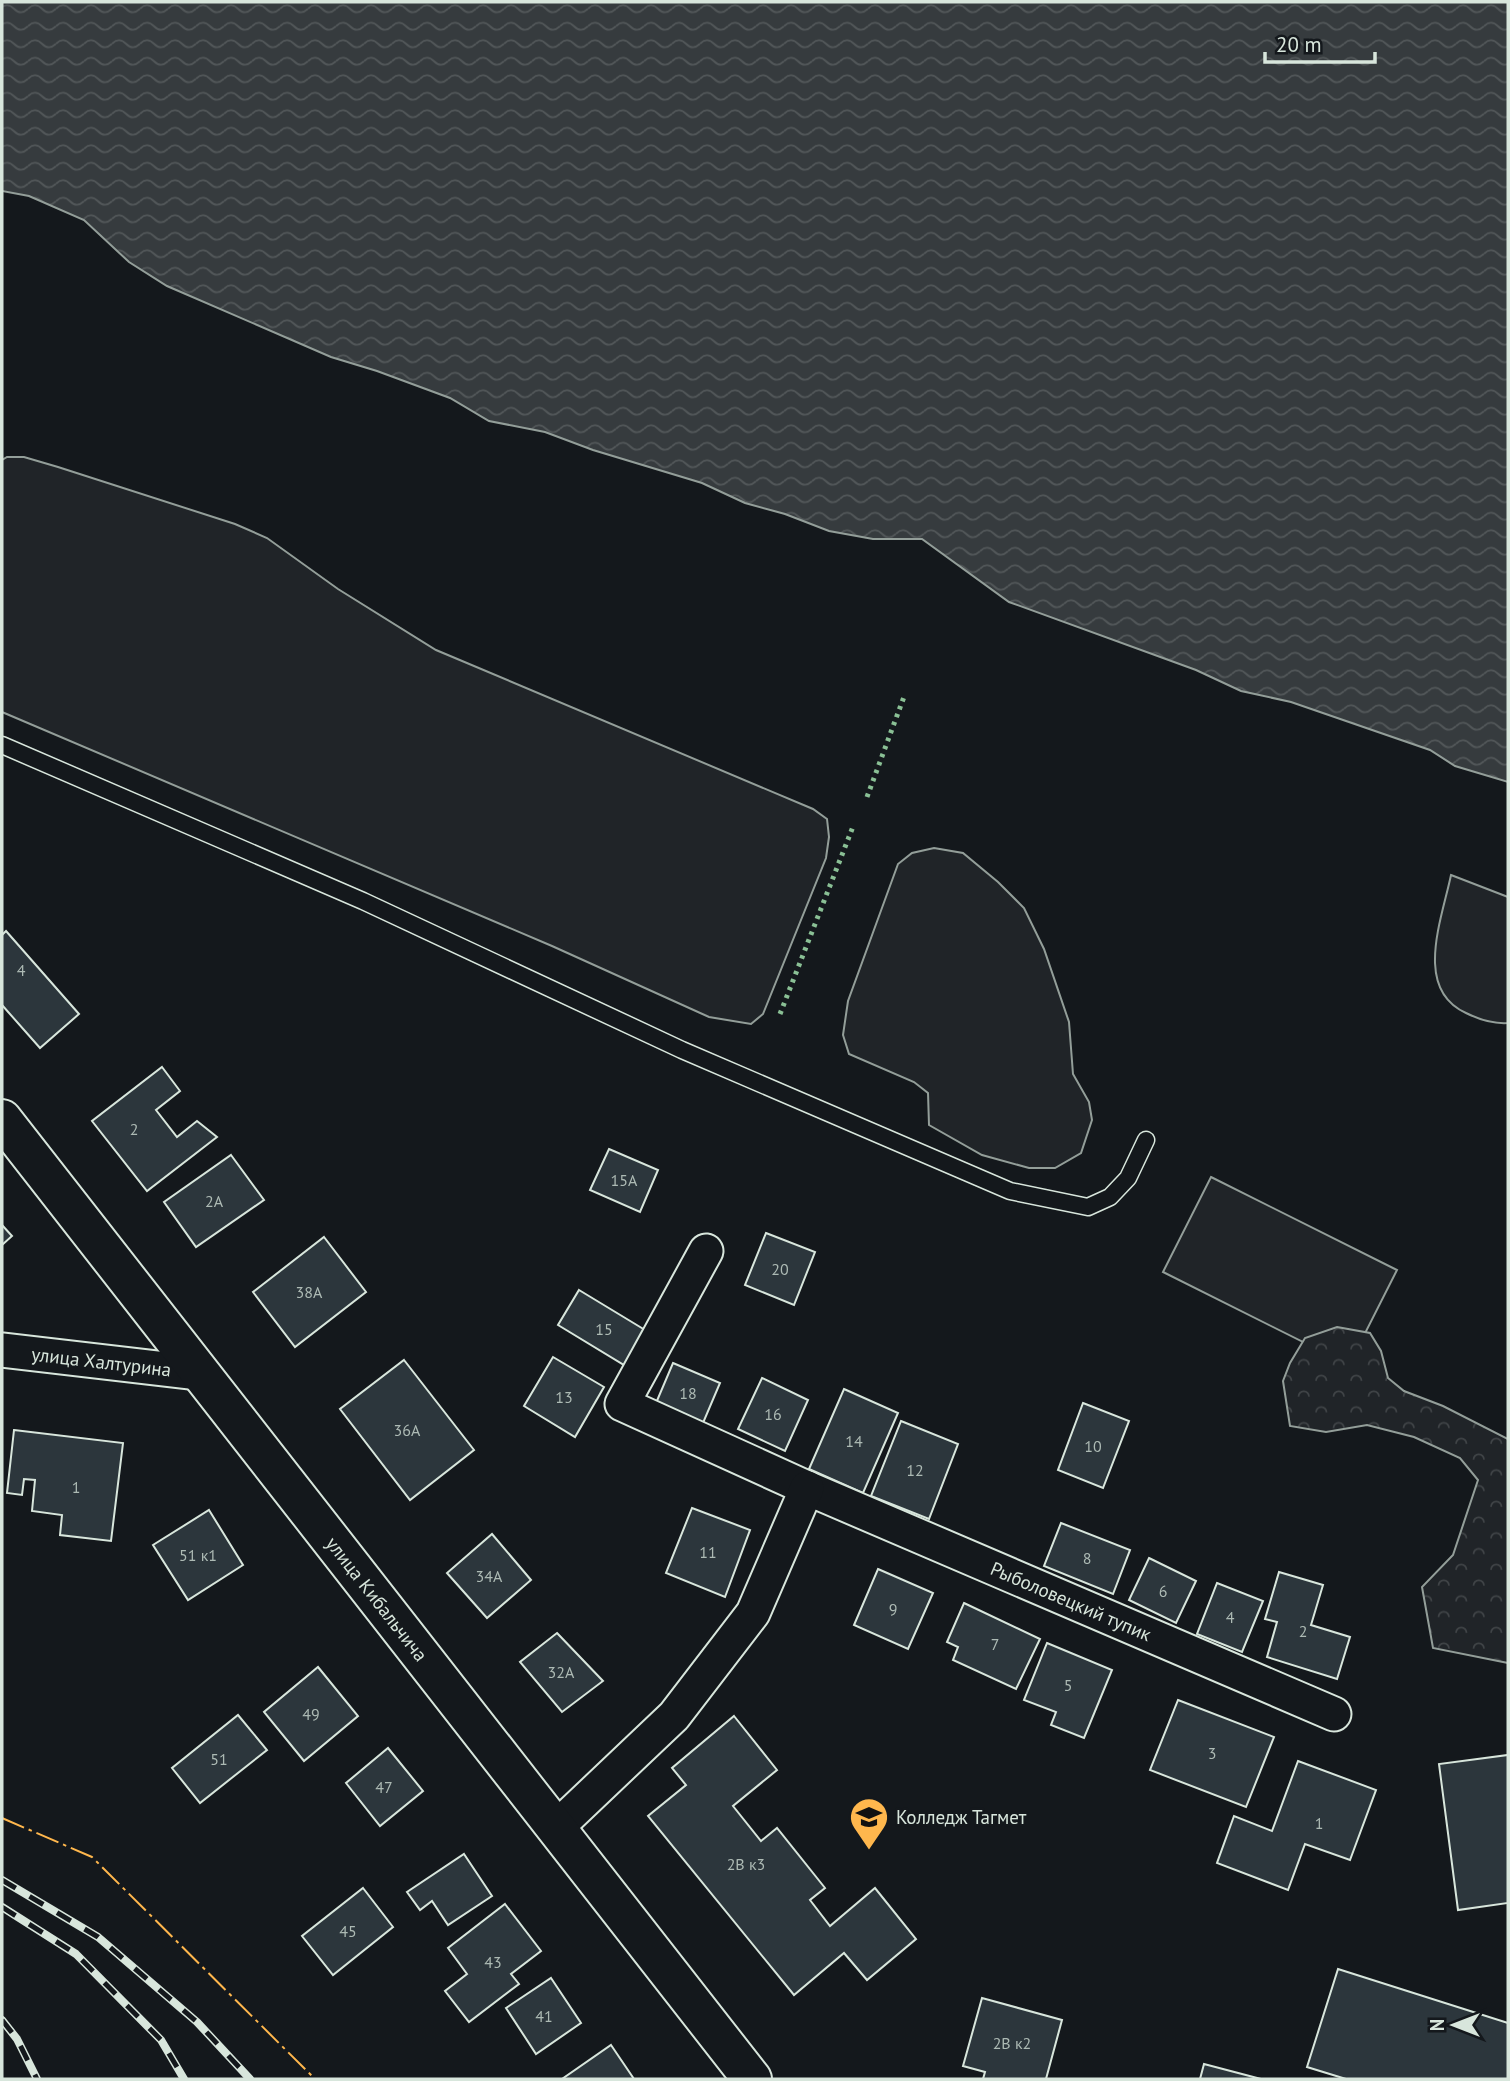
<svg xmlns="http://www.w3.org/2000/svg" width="1510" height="2081" viewBox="0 0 1510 2081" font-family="'PT Sans',sans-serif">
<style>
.grass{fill:#202428;stroke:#939e99;stroke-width:2}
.forest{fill:url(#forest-crowns);stroke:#939e99;stroke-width:2}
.water{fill:url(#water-waves);stroke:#939e99;stroke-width:2}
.building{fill:#2c363c;stroke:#d8e6dc;stroke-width:2}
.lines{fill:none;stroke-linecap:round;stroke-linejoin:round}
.service-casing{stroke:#d8e6dc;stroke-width:19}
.minor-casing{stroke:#d8e6dc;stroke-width:37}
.tertiary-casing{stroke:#d8e6dc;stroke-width:42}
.service{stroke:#14181c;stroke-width:16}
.minor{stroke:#14181c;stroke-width:33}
.tertiary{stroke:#14181c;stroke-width:38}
.rail-casing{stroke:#d8e6dc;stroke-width:8}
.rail{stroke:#14181c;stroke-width:5;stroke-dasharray:16;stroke-linecap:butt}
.hedge{stroke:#8ac095;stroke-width:5;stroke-dasharray:3.5 5;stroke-linecap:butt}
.power{stroke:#ffb74d;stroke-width:2;stroke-dasharray:24 5 3.5 5;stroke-linecap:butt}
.labels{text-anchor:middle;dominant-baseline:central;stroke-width:5;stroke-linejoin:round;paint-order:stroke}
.number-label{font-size:16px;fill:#adbab4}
.street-label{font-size:19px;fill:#d8e6dc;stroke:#14181c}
.poi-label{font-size:19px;fill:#d8e6dc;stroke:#14181c;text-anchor:start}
</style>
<defs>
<pattern id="forest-crowns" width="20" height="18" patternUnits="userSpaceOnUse" patternTransform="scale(1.75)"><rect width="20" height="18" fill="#202428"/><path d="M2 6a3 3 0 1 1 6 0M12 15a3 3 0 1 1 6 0" fill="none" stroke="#404447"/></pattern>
<pattern id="water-waves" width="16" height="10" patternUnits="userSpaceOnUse" patternTransform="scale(1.75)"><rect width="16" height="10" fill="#363b3e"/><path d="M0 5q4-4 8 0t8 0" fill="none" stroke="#525759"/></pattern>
</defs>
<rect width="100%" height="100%" fill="#14181c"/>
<g class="grass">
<polygon points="7,457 24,457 58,467 235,524 267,538 338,589 436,650 813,809 827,819 829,837 826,858 763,1014 751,1024 709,1017 552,946 2,712 2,460"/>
<polygon points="934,848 963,853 998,882 1024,908 1044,949 1069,1022 1073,1074 1089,1102 1092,1120 1081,1153 1055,1168 1029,1168 982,1155 929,1125 928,1093 914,1082 849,1054 843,1035 848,1001 898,864 912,853"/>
<path d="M1451 875 1508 897V1023C1493 1024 1480 1020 1466 1013 1413 989 1442 919 1451 875Z"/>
<polygon points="1211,1177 1397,1270 1349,1365 1163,1272"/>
</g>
<polygon class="forest" points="1337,1327 1370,1333 1381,1351 1388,1378 1404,1391 1443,1406 1508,1439 1508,1663 1433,1648 1422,1587 1453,1555 1478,1480 1460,1458 1414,1437 1367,1425 1326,1432 1290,1426 1283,1381 1290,1363 1305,1338"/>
<polygon class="water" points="2,2 1508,2 1508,782 1455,766 1430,750 1291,702 1241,691 1196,670 1009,602 922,539 873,539 829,531 785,514 745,503 702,483 593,450 545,432 489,421 450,398 377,371 331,357 167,286 129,262 84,220 29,196 2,191"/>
<g class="building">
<polygon points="6,931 79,1014 40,1048 2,1005 2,935"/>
<polygon points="162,1067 180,1091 156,1110 177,1137 197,1121 217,1137 147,1191 92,1121"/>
<polygon points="609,1149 658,1170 640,1212 590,1190"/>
<polygon points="231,1155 264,1200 196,1247 164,1202"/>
<polygon points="2,1225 12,1236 2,1245"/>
<polygon points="766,1233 815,1252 794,1305 745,1285"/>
<polygon points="324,1237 366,1292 295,1347 253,1292"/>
<polygon points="579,1290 650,1333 629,1368 558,1325"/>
<polygon points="553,1357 604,1387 575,1437 524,1406"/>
<polygon points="404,1360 474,1450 410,1500 340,1409"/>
<polygon points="673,1363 720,1383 703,1423 656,1403"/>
<polygon points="762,1378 808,1400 785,1451 738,1429"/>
<polygon points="844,1389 898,1413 863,1493 809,1469"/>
<polygon points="1083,1403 1129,1421 1103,1488 1058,1470"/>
<polygon points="901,1421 958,1444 929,1519 871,1496"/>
<polygon points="14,1430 123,1443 111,1541 60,1535 62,1515 32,1511 35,1480 24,1479 22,1495 7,1493"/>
<polygon points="692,1508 750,1530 725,1597 666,1573"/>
<polygon points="209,1510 243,1565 188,1600 153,1545"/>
<polygon points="1061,1523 1130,1550 1113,1594 1044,1566"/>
<polygon points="492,1534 531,1580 487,1618 447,1573"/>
<polygon points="1149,1558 1196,1581 1176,1623 1129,1600"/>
<polygon points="878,1569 933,1593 908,1649 854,1625"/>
<polygon points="1279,1572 1323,1585 1311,1625 1350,1637 1337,1679 1267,1657 1277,1622 1265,1619"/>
<polygon points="1217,1583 1263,1601 1242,1652 1197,1634"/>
<polygon points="964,1603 1040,1639 1016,1689 953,1660 958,1647 947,1642"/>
<polygon points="557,1633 603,1681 562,1712 520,1662"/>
<polygon points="1047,1643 1112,1670 1084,1738 1051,1725 1056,1712 1024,1700"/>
<polygon points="318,1667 358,1716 304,1761 264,1712"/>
<polygon points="1178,1700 1274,1737 1246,1807 1150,1770"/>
<polygon points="238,1715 267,1750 200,1803 172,1768"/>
<polygon points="734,1716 777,1770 733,1806 761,1841 777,1828 825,1888 810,1900 830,1926 875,1888 916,1939 867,1980 844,1953 794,1995 648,1816 686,1785 672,1768"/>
<polygon points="388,1748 423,1791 380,1826 346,1783"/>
<polygon points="1508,1755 1508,1903 1458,1910 1439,1764"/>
<polygon points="1298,1761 1376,1790 1350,1860 1305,1844 1288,1890 1217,1863 1234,1816 1272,1831"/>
<polygon points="464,1854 492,1896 448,1925 432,1901 420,1910 407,1892"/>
<polygon points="363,1888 393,1927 333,1975 302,1936"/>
<polygon points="505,1904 541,1951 511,1974 519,1984 469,2022 445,1991 467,1974 448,1948"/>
<polygon points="1338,1969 1508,2023 1508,2079 1346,2079 1307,2067"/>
<polygon points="551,1978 581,2023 536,2054 506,2008"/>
<polygon points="982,1998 1062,2020 1046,2079 983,2079 985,2072 963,2066"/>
<polygon points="611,2045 634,2079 562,2079"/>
<polygon points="1204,2064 1261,2079 1200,2079"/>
</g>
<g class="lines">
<g class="service-casing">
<polyline id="service" points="2,745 363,901 682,1050 1010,1191 1088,1207 1110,1197 1128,1178 1146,1140"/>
</g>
<g class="minor-casing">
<g id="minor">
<path id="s1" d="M706 1251 622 1404 807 1488 1334 1714"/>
<path id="s2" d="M2 1350 199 1373"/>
<polyline points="556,1828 674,1716 753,1613 807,1488"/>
</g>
</g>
<g class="tertiary-casing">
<g id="tertiary">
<path id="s3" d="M2 1119 752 2079"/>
</g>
</g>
<use href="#service" class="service"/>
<use href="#minor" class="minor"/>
<use href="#tertiary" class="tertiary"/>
<g class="rail-casing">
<g id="rail">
<polyline points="2,1880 98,1937 197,2022 250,2079"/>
<polyline points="2,1907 76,1954 161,2040 184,2079"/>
<polyline points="2,2020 17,2039 37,2079"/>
</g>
</g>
<use href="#rail" class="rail"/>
<g class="hedge">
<polyline points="867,797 905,694"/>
<polyline points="780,1014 854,824"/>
</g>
<polyline class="power" points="2,1818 92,1857 315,2079"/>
</g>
<defs>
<g id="university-pin" transform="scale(2.0125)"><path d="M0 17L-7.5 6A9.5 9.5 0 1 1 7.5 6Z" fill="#ffb74d" stroke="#14181c"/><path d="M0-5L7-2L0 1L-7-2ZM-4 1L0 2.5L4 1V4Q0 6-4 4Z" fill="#111"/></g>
</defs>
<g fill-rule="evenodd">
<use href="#university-pin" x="869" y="1817"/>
</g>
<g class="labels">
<g class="number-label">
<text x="21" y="970">4</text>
<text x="134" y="1129">2</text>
<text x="624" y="1180">15А</text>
<text x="214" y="1201">2А</text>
<text x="780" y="1269">20</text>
<text x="309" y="1292">38А</text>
<text x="604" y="1329">15</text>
<text x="688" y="1393">18</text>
<text x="564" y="1397">13</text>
<text x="773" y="1414">16</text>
<text x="407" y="1430">36А</text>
<text x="854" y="1441">14</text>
<text x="1093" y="1446">10</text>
<text x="915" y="1470">12</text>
<text x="76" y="1487">1</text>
<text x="708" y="1552">11</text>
<text x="198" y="1555">51 к1</text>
<text x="1087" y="1558">8</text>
<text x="489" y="1576">34А</text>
<text x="1163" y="1591">6</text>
<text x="893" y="1609">9</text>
<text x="1230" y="1617">4</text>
<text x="1303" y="1631">2</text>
<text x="995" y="1644">7</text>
<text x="561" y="1672">32А</text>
<text x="1068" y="1685">5</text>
<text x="311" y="1714">49</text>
<text x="1212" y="1753">3</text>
<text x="219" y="1759">51</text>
<text x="384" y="1787">47</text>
<text x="1319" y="1823">1</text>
<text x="746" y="1864">2В к3</text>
<text x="348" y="1931">45</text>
<text x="493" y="1962">43</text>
<text x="544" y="2016">41</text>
<text x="1012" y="2043">2В к2</text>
</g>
<g class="street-label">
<text stroke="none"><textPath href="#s2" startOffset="100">улица Халтурина</textPath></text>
<text stroke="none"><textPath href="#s3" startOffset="609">улица Кибальчича</textPath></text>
<text stroke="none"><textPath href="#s1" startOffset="665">Рыболовецкий тупик</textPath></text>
</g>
<g class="poi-label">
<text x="896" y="1817">Колледж Тагмет</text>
</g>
</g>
<rect width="1510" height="2081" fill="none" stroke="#d8e6dc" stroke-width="7"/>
<g transform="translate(1454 2025) rotate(270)" stroke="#14181c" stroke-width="5" paint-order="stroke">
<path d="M0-5L12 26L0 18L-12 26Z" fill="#d8e6dc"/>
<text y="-10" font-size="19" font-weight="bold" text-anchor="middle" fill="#d8e6dc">N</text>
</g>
<path d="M1265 52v10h110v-10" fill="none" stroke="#d8e6dc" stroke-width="3.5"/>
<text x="1276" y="52" font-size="21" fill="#d8e6dc" stroke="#14181c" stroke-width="5" paint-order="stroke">20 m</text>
</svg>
